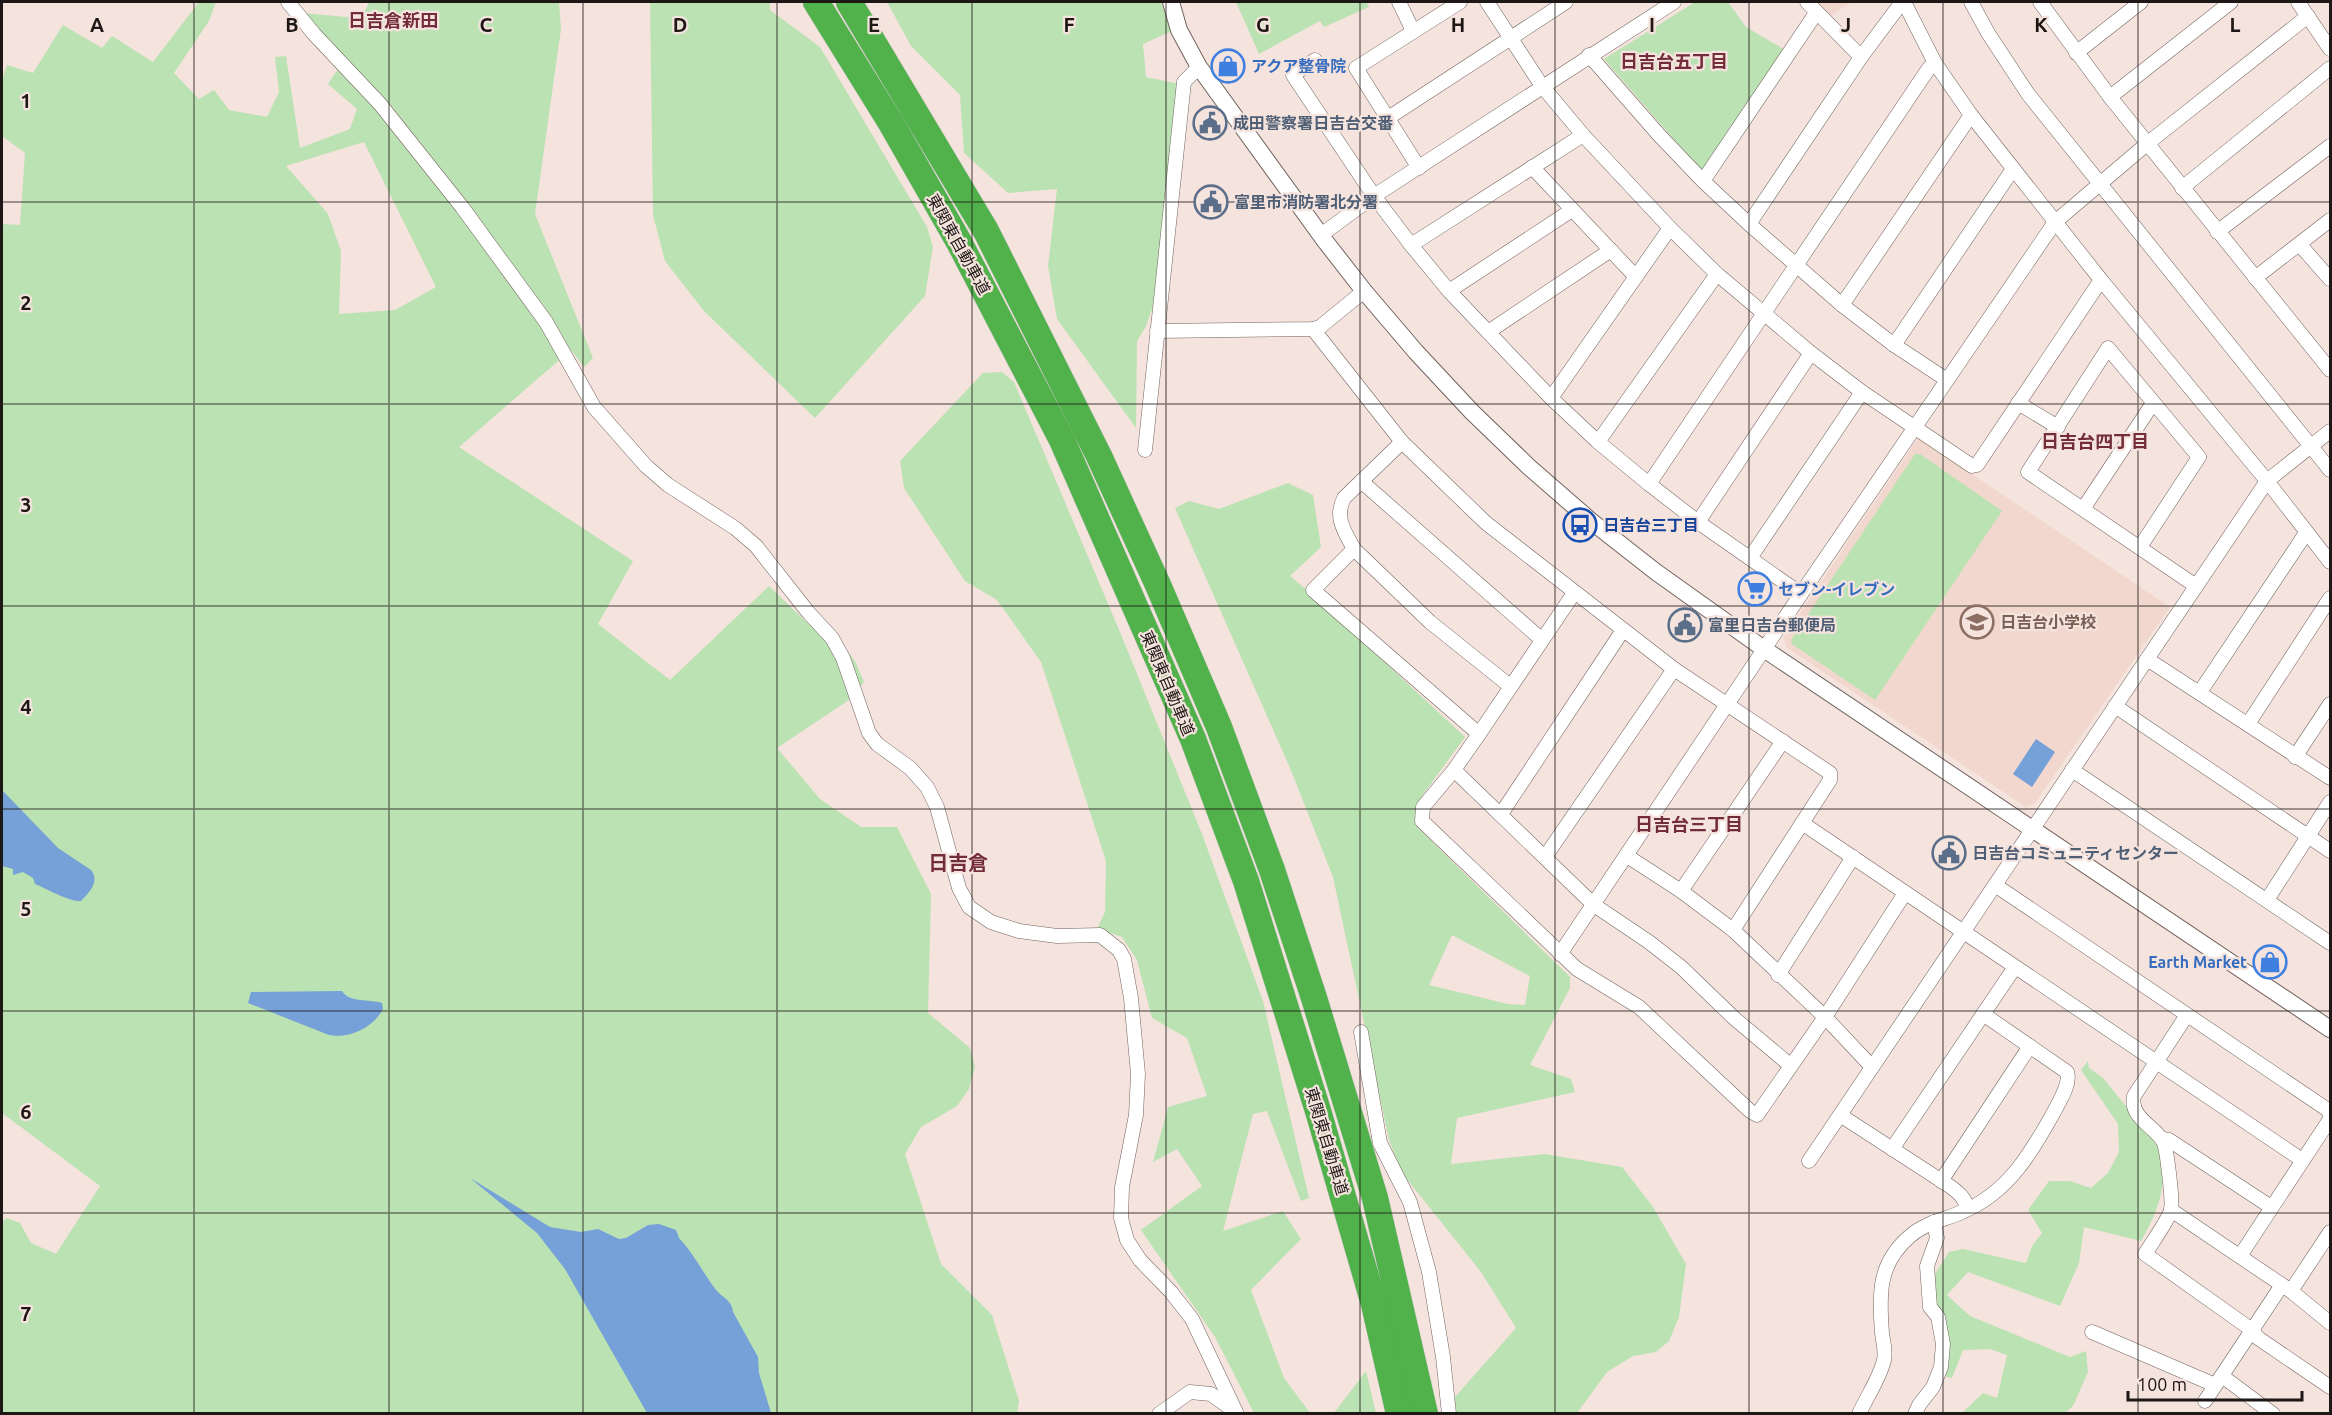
<svg xmlns="http://www.w3.org/2000/svg" width="2332" height="1415" viewBox="0 0 2332 1415" font-family="Ubuntu,'Noto Sans JP',sans-serif">
<style>
.built{fill:#f1d7cd}
.green{fill:#bbe2b3;fill-rule:evenodd}
.water{fill:#75a0d8}
.lines{fill:none;stroke-linecap:round;stroke-linejoin:round}
.minor-casing{stroke:#72635d;stroke-width:15}
.tertiary-casing{stroke:#72635d;stroke-width:18}
.motorway-casing{stroke:#c9c7c7;stroke-width:27}
.minor{stroke:#fff;stroke-width:14}
.tertiary{stroke:#fff;stroke-width:16}
.motorway{stroke:#51b14a;stroke-width:26}
.grid{fill:none;stroke:#1d1715;stroke-width:1.5;stroke-opacity:0.55}
.labels{text-anchor:middle;dominant-baseline:central;stroke-width:4.5;stroke-linejoin:round;paint-order:stroke}
.shop-label{font-size:16px;font-weight:bold;fill:#366cbe;stroke:#f5e3dd;text-anchor:start}
.service-label{font-size:16px;font-weight:bold;fill:#4e5e75;stroke:#f5e3dd;text-anchor:start}
.street-label{font-size:16px;fill:#1d1715;stroke:#f5e3dd}
.transit-label{font-size:16px;font-weight:bold;fill:#164399;stroke:#f5e3dd;text-anchor:start}
.education-label{font-size:16px;font-weight:bold;fill:#785e54;stroke:#f5e3dd;text-anchor:start}
.neighbourhood-label{font-size:18px;font-weight:bold;fill:#732c39;stroke:#f5e3dd}
.quarter-label{font-size:20px;font-weight:bold;fill:#732c39;stroke:#f5e3dd}
.grid-label{font-size:20px;text-anchor:middle;font-weight:bold;fill:#1d1715;stroke:#f5e3dd;stroke-width:4.5;stroke-linejoin:round;paint-order:stroke}
</style>
<rect width="100%" height="100%" fill="#f5e3dd"/>
<g class="built">
<polygon points="1812,2 1851,2 1828,18"/>
<polygon points="1918,438 2170,607 2035,803 2026,807 1786,647 1784,637"/>
</g>
<g class="green">
<path d="M199 2H216L209 21 174 73 199 99 214 90 229 110 267 117 279 92 275 57 286 56 300 148 350 129 357 109 328 84 344 60 302 13 358 18 366 9 369 2H559L561 29 535 214 593 358 584 367 571 350 459 447 633 561 598 624 670 680 769 586 822 637 839 641 855 661 864 682 852 698 777 748 820 799 861 827H897L931 894 928 1013 970 1048 975 1067 969 1089 957 1106 921 1127 905 1154 941 1264 992 1315 1019 1401 1017 1413H2V1222L7 1218 20 1223 31 1243 56 1254 100 1186 2 1113V224L20 225 25 153 2 136V80L7 65 33 73 63 25 102 48 112 36 153 62ZM364 142 436 287 395 310 339 314 341 251 328 214 286 166Z"/>
<polygon points="650,2 770,2 770,10 820,47 927,227 933,247 925,296 815,418 704,311 665,261 653,215"/>
<polygon points="887,2 1161,2 1172,31 1143,44 1146,77 1179,84 1158,293 1145,328 1137,341 1136,428 1057,319 1048,266 1057,189 1008,193 964,153 960,95 911,46"/>
<polygon points="1236,2 1367,2 1369,7 1324,27 1320,21 1259,54"/>
<polygon points="1695,2 1728,2 1746,27 1785,50 1703,173 1604,59"/>
<polygon points="1002,372 1014,382 1120,632 1202,834 1263,1001 1309,1198 1301,1201 1267,1111 1253,1114 1223,1231 1283,1211 1301,1239 1251,1290 1284,1378 1310,1413 1254,1413 1215,1337 1141,1230 1202,1186 1177,1149 1153,1162 1168,1107 1207,1096 1187,1038 1152,1018 1137,960 1122,937 1097,929 1105,912 1106,861 1041,662 997,600 965,581 904,488 900,461 983,373"/>
<polygon points="1915,454 1920,454 2002,511 1875,700 1792,644 1791,640"/>
<path d="M1288 483 1313 495 1321 547 1290 576 1307 590 1465 737 1422 796 1415 825 1570 977V988L1530 1065 1571 1079 1575 1092 1457 1118 1451 1164 1545 1154 1622 1167 1653 1207 1686 1264 1679 1317 1669 1341 1656 1352 1633 1356 1607 1372 1577 1413H1450L1447 1406 1516 1328 1481 1272 1402 1173 1389 1140 1333 877 1290 768 1175 508 1189 501 1219 509ZM1452 935 1530 976 1525 1005 1508 1004 1429 985Z"/>
<path d="M2088 1061 2089 1068 2102 1077 2154 1140C2173 1174 2159 1210 2141 1241L2084 1227 2079 1263 2060 1306 1968 1272 1947 1295 1970 1316 2070 1357 2086 1351 2088 1372 2073 1406 2065 1413H1962L1983 1393 1997 1398 2007 1355 1990 1349 1963 1350 1952 1378 1943 1376 1931 1280 1949 1252 1963 1249 2026 1263 2032 1246 2042 1233 2028 1210 2049 1181H2070L2091 1188 2108 1173 2119 1152 2118 1124 2081 1070Z"/>
<polygon points="1366,1371 1376,1413 1334,1413"/>
</g>
<g class="water">
<polygon points="2036,739 2055,752 2032,787 2013,774"/>
<path d="M2 790 58 848 91 870C100 881 90 892 81 901 70 902 47 889 35 884L33 878 23 872 13 875V869L2 866Z"/>
<path d="M342 991C349 1003 370 999 382 1003L383 1009C373 1028 349 1039 329 1035L248 1003 251 992Z"/>
<path d="M470 1178 550 1227 581 1232 598 1229 619 1239 626 1238 648 1225 659 1224 676 1230 679 1238C694 1254 703 1273 716 1290 723 1298 732 1300 733 1312L758 1357 759 1373 771 1413H647L565 1269 537 1233Z"/>
</g>
<g class="lines">
<g class="minor-casing">
<g id="minor">
<polyline points="288,2 314,34 380,104 462,207 546,322 594,407 646,466 668,485 735,528 756,546 808,612 832,638 843,658 869,733 877,744 910,768 927,787 937,807 959,888 969,907 991,922 1019,931 1057,936 1100,935 1119,950 1124,959 1131,998 1138,1074 1136,1115 1122,1187 1121,1218 1127,1240 1140,1260 1171,1292 1192,1319 1236,1412"/>
<polyline points="1399,2 1413,31"/>
<polyline points="1487,2 1542,86 1583,135 1670,228 1717,274 1811,353 1862,392 1972,466 1977,465 2101,280"/>
<polyline points="1807,2 1861,57"/>
<polyline points="1904,2 1935,63 1971,115 2101,280 2267,481 2330,562"/>
<polyline points="1971,2 1988,33 2028,94 2330,470"/>
<polyline points="2040,2 2110,97 2330,370"/>
<polyline points="2298,2 2330,49"/>
<polyline points="2076,53 2141,2"/>
<polyline points="1589,55 1659,135 1703,181 1749,224 1842,305 1894,345 1947,380"/>
<polyline points="1315,60 1293,75 1374,196 1411,245 1449,291 1551,398 1598,442 1649,484 1698,522 1801,594"/>
<polyline points="2110,97 2231,2"/>
<polyline points="1388,118 1566,2"/>
<polyline points="1532,167 1636,277"/>
<polyline points="1419,168 1356,68 1460,2"/>
<polyline points="1703,181 1816,13"/>
<polyline points="2182,188 2330,68"/>
<polyline points="1749,224 1861,57 1902,2"/>
<polyline points="2217,232 2330,146"/>
<polyline points="1321,235 1374,196 1674,2"/>
<polyline points="1411,245 1583,135"/>
<polyline points="2300,245 2330,279"/>
<polyline points="2255,278 2330,220"/>
<polyline points="1449,291 1572,210"/>
<polyline points="1842,305 1971,115"/>
<polyline points="1313,329 1402,442 1486,523 1674,669 1830,773 1830,780 1733,930"/>
<polyline points="1157,331 1313,329 1320,327 1364,291"/>
<polyline points="1488,332 1611,250"/>
<polyline points="1894,345 2013,169"/>
<polyline points="1551,398 1670,228"/>
<polyline points="2018,403 2058,427"/>
<path d="M1402 442 1344 498C1334 518 1345 532 1354 549L1313 590 1479 734"/>
<polyline points="1598,442 1717,274"/>
<polyline points="1145,450 1184,82 1199,67"/>
<polyline points="1362,482 1541,639"/>
<polyline points="1649,484 1929,68 1935,63"/>
<polyline points="2083,509 2153,403"/>
<polyline points="1698,522 1811,353"/>
<polyline points="2140,547 2199,457 2108,348 2028,472 2196,586"/>
<polyline points="1354,549 1430,622 1510,686"/>
<polyline points="1750,558 1862,392"/>
<polyline points="1574,593 1479,734 1454,770 1423,807 1422,821 1577,969 1639,1007 1750,1111 1757,1115 1825,1017 1905,893"/>
<polyline points="2147,659 2330,778"/>
<polyline points="2200,692 2306,533"/>
<polyline points="2115,706 2330,851"/>
<polyline points="2248,724 2330,598"/>
<polyline points="2295,757 2330,704"/>
<polyline points="1454,770 1594,905 1649,942 1681,967 1735,1019 1790,1065"/>
<polyline points="2072,770 2330,943"/>
<polyline points="1501,814 1623,630"/>
<polyline points="1802,823 2302,1160"/>
<polyline points="1627,856 1681,891 1733,930 1825,1017 1872,1067"/>
<polyline points="1545,857 1674,669"/>
<polyline points="1995,885 2328,1110 2330,1115"/>
<polyline points="1681,891 1783,741"/>
<polyline points="2267,900 2330,802"/>
<polyline points="1560,954 1801,594 2055,222 2148,143 2308,16"/>
<polyline points="1778,975 1853,857"/>
<path d="M2187 1015 2134 1096C2129 1117 2154 1126 2163 1141 2167 1148 2173 1202 2171 1210 2169 1219 2151 1244 2145 1254L2252 1330 2258 1338 2330 1387"/>
<polyline points="1361,1032 1380,1143 1410,1202 1429,1272 1443,1357 1449,1414"/>
<path d="M1840 1115 1951 1187C1959 1193 1966 1199 1967 1209"/>
<polyline points="2162,1139 2169,1140 2271,1207"/>
<polyline points="1892,1149 2015,967"/>
<polyline points="1809,1161 2267,481 2330,431"/>
<polyline points="1941,1181 2030,1046"/>
<polyline points="2171,1210 2291,1291 2330,1323"/>
<polyline points="2240,1256 2330,1119"/>
<polyline points="2291,1291 2330,1232"/>
<polyline points="2092,1332 2215,1385"/>
<polyline points="2222,1376 2273,1414"/>
<polyline points="2205,1401 2282,1285"/>
<polyline points="1159,1414 1190,1392 1211,1394 1233,1410"/>
<path d="M1859 1414C1867 1396 1880 1378 1884 1360 1886 1351 1883 1341 1882 1333 1879 1294 1878 1264 1909 1237 1924 1223 1944 1220 1962 1212 2008 1193 2032 1152 2055 1110 2060 1100 2071 1083 2067 1072L1983 1014"/>
<polyline points="1915,1414 1919,1405 1933,1387 1941,1367 1943,1344 1938,1317 1930,1307 1927,1266 1937,1238 1934,1222"/>
</g>
</g>
<g class="tertiary-casing">
<polyline id="tertiary" points="1171,2 1179,30 1199,67 1325,241 1364,291 1416,352 1472,412 1529,467 1591,521 1656,572 1764,649 2330,1029"/>
</g>
<g class="motorway-casing">
<g id="motorway">
<polyline points="816,2 891,123 959,242 1062,440 1193,739 1246,881 1319,1114 1374,1304 1399,1414"/>
<polyline points="849,2 986,231 1099,456 1158,585 1219,727 1272,870 1314,998 1375,1198 1425,1414"/>
</g>
</g>
<use href="#minor" class="minor"/>
<use href="#tertiary" class="tertiary"/>
<use href="#motorway" class="motorway"/>
</g>
<path class="grid" d="M194 2V1414M389 2V1414M583 2V1414M777 2V1414M972 2V1414M1166 2V1414M1360 2V1414M1555 2V1414M1749 2V1414M1943 2V1414M2138 2V1414M2 202H2330M2 404H2330M2 606H2330M2 809H2330M2 1011H2330M2 1213H2330"/>
<defs>
<g id="shop-ring" transform="scale(1.725)"><circle r="9.5" fill="#f5e3dd" stroke="#3f7fe0" stroke-width="1.5"/><path d="M-5-2.5h2.3a2.7 3.5 0 0 1 5.4 0H5L5.5 6h-11ZM-1.5-2.5h3a1.5 2.3 0 0 0-3 0Z" fill="#3f7fe0"/></g>
<g id="civic-ring" transform="scale(1.725)"><circle r="9.5" fill="#f5e3dd" stroke="#5c6f8a" stroke-width="1.5"/><path d="M-.6-6.5H3V-4.5H.6V-3L4-1V1h2V6H-6V1h2V-1L-.6-3ZM-1.2 2.5V6h2.4V2.5Z" fill="#5c6f8a"/></g>
<g id="bus-ring" transform="scale(1.725)"><circle r="9.5" fill="#f5e3dd" stroke="#1a4fb4" stroke-width="1.5"/><path d="M-5-6H5V4H4V6H2V4H-2V6H-4V4H-5ZM-3.5-4V0h7V-4ZM-3.5 1.2v1.5H-2V1.2ZM2 1.2v1.5H3.5V1.2Z" fill="#1a4fb4"/></g>
<g id="supermarket-ring" transform="scale(1.725)"><circle r="9.5" fill="#f5e3dd" stroke="#3f7fe0" stroke-width="1.5"/><path d="M-6-5.5h2.5l.6 2H6L4.5 2H-2.5L-4.4-4H-6ZM-1.5 3.2a1.3 1.3 0 1 0 .1 0ZM3 3.2a1.3 1.3 0 1 0 .1 0Z" fill="#3f7fe0"/></g>
<g id="school-ring" transform="scale(1.725)"><circle r="9.5" fill="#f5e3dd" stroke="#8d6e63" stroke-width="1.5"/><path d="M0-5L7-2L0 1L-7-2ZM-4 1L0 2.5L4 1V4Q0 6-4 4Z" fill="#8d6e63"/></g>
</defs>
<g fill-rule="evenodd">
<use href="#shop-ring" x="1228" y="66"/>
<use href="#civic-ring" x="1210" y="123"/>
<use href="#civic-ring" x="1211" y="202"/>
<use href="#bus-ring" x="1580" y="525"/>
<use href="#supermarket-ring" x="1755" y="589"/>
<use href="#school-ring" x="1977" y="622"/>
<use href="#civic-ring" x="1685" y="625"/>
<use href="#civic-ring" x="1949" y="853"/>
<use href="#shop-ring" x="2270" y="962"/>
</g>
<g class="labels">
<g class="shop-label">
<text x="1251" y="66">アクア整骨院</text>
<text x="1778" y="589">セブン-イレブン</text>
<text x="2247" y="962" text-anchor="end">Earth Market</text>
</g>
<g class="service-label">
<text x="1233" y="123">成田警察署日吉台交番</text>
<text x="1234" y="202">富里市消防署北分署</text>
<text x="1708" y="625">富里日吉台郵便局</text>
<text x="1972" y="853">日吉台コミュニティセンター</text>
</g>
<g class="street-label">
<text transform="translate(959 244) rotate(61)">東関東自動車道</text>
<text transform="translate(1168 683) rotate(67)">東関東自動車道</text>
<text transform="translate(1327 1141) rotate(73)">東関東自動車道</text>
</g>
<g class="transit-label">
<text x="1603" y="525">日吉台三丁目</text>
</g>
<g class="education-label">
<text x="2000" y="622">日吉台小学校</text>
</g>
<g class="neighbourhood-label">
<text x="393" y="20">日吉倉新田</text>
<text x="1674" y="61">日吉台五丁目</text>
<text x="2095" y="441">日吉台四丁目</text>
<text x="1689" y="824">日吉台三丁目</text>
</g>
<g class="quarter-label">
<text x="958" y="862">日吉倉</text>
</g>
</g>
<g class="grid-label">
<text x="97" y="32">A</text>
<text x="292" y="32">B</text>
<text x="486" y="32">C</text>
<text x="680" y="32">D</text>
<text x="874" y="32">E</text>
<text x="1069" y="32">F</text>
<text x="1263" y="32">G</text>
<text x="1458" y="32">H</text>
<text x="1652" y="32">I</text>
<text x="1846" y="32">J</text>
<text x="2041" y="32">K</text>
<text x="2235" y="32">L</text>
<text x="26" y="108">1</text>
<text x="26" y="310">2</text>
<text x="26" y="512">3</text>
<text x="26" y="714">4</text>
<text x="26" y="916">5</text>
<text x="26" y="1119">6</text>
<text x="26" y="1321">7</text>
</g>
<rect width="2332" height="1415" fill="none" stroke="#1d1715" stroke-width="6"/>
<path d="M2128 1391v9h174v-9" fill="none" stroke="#1d1715" stroke-width="3"/>
<text x="2137" y="1391" font-size="18" fill="#1d1715" stroke="#f5e3dd" stroke-width="4.5" paint-order="stroke">100 m</text>
</svg>
